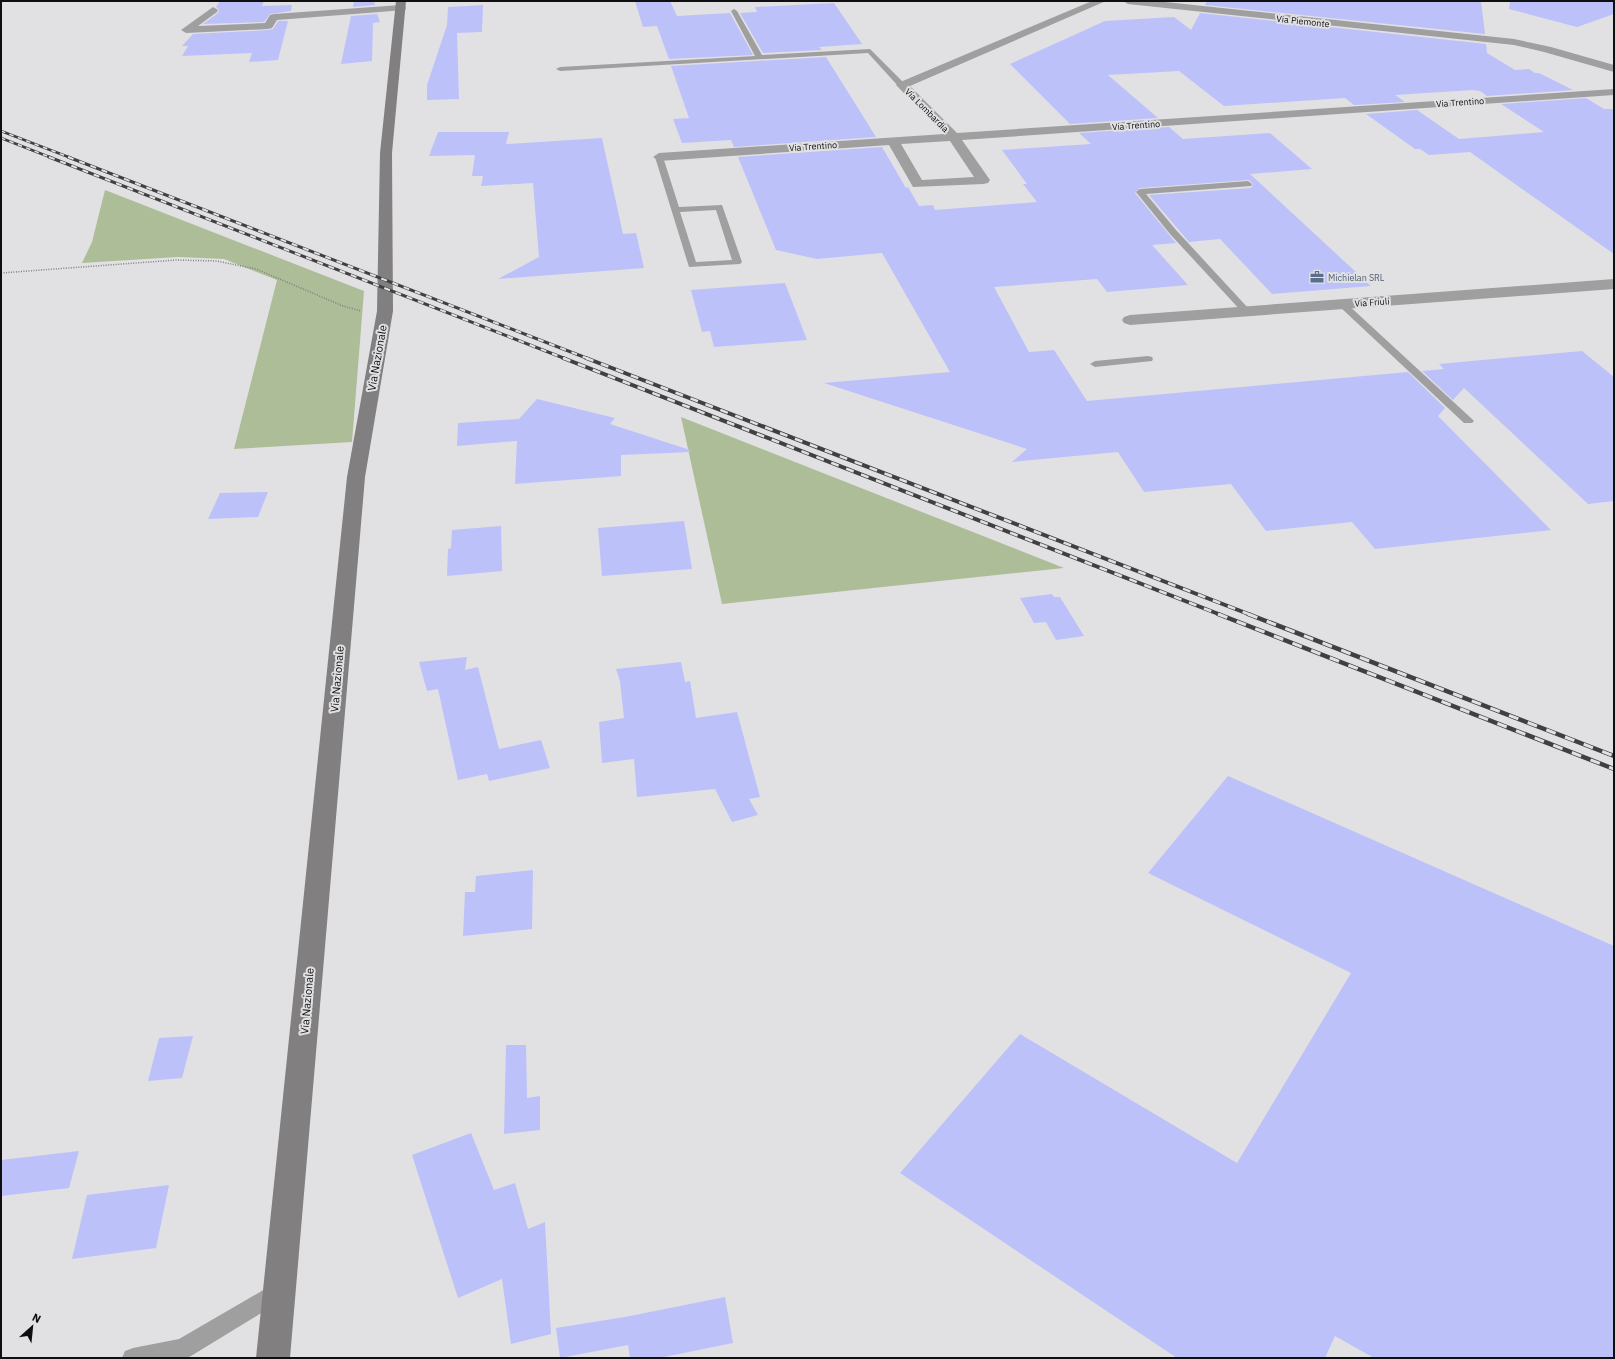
<svg xmlns="http://www.w3.org/2000/svg" width="1615" height="1359" viewBox="0 0 1615 1359" font-family="'IBM Plex Sans',sans-serif">
<style>
.green{fill:#adbd97}
.building{fill:#bcc1f9}
.lines{fill:none;stroke-linecap:round;stroke-linejoin:round}
.path{stroke:#7f7f81;stroke-width:1.5;stroke-dasharray:1 1.5;stroke-linecap:butt}
.lane{fill:#a09f9f;fill-rule:evenodd}
.street{fill:#a09f9f;fill-rule:evenodd}
.secondary{fill:#817f7f;fill-rule:evenodd}
.rail-far3-casing{stroke:#404041;stroke-width:2.5}
.rail-far2-casing{stroke:#404041;stroke-width:3}
.rail-far1-casing{stroke:#404041;stroke-width:4}
.rail-casing{stroke:#404041;stroke-width:4.5}
.rail-far3{stroke:#e1e1e4;stroke-width:1.5;stroke-dasharray:4.5;stroke-linecap:butt}
.rail-far2{stroke:#e1e1e4;stroke-width:2;stroke-dasharray:6;stroke-linecap:butt}
.rail-far1{stroke:#e1e1e4;stroke-width:2.5;stroke-dasharray:8;stroke-linecap:butt}
.rail{stroke:#e1e1e4;stroke-width:3;stroke-dasharray:10;stroke-linecap:butt}
.labels{text-anchor:middle;dominant-baseline:central;stroke-width:4;stroke-linejoin:round;paint-order:stroke}
.far-street-label{font-size:9px;fill:#0f0f10;stroke:#e1e1e4}
.far-service-label{font-size:9px;fill:#4e5e75;stroke:#e1e1e4;text-anchor:start}
.street-label{font-size:11px;fill:#0f0f10;stroke:#e1e1e4}
</style>
<rect width="100%" height="100%" fill="#e1e1e4"/>
<g class="green">
<polygon points="105,190 364,291 352,442 234,449 277,280 224,259 178,257 82,263 92,242"/>
<polygon points="681,417 1064,568 722,604"/>
</g>
<g class="building">
<polygon points="220,1 264,1 262,6 292,5 291,11 270,14 264,22 203,24 218,13 219,10 216,7"/>
<polygon points="354,1 374,1 375,5 353,7"/>
<polygon points="635,1 670,1 677,16 730,13 753,55 669,59 657,26 643,27"/>
<polygon points="1207,1 1481,1 1485,34 1205,5"/>
<polygon points="1510,1 1614,1 1614,14 1577,27 1509,9"/>
<polygon points="834,3 862,44 819,47 822,50 763,53 740,13 757,12 755,7"/>
<polygon points="483,5 482,32 457,33 459,99 427,100 427,85 447,25 448,7"/>
<polygon points="1200,13 1486,44 1487,53 1515,70 1529,69 1535,73 1539,73 1573,90 1487,96 1480,91 1473,90 1395,95 1405,102 1354,105 1345,98 1224,106 1179,71 1108,75 1158,118 1070,124 1010,64 1105,21 1174,17 1191,30"/>
<polygon points="377,14 380,22 373,23 372,61 341,64 351,16"/>
<polygon points="278,21 288,21 278,60 249,62 252,53 182,56 188,46 182,46 193,34 268,30 273,29"/>
<polygon points="826,57 876,137 734,147 731,140 682,143 673,119 689,118 671,66"/>
<polygon points="1586,98 1604,109 1614,109 1614,254 1470,152 1429,155 1420,149 1415,149 1366,114 1417,110 1459,139 1544,132 1501,104"/>
<polygon points="1169,127 1183,139 1270,133 1312,169 1250,174 1371,286 1272,294 1220,239 1189,242 1149,195 1251,188 1253,184 1249,180 1140,188 1135,193 1176,243 1152,245 1188,285 1107,292 1097,279 994,287 1029,352 1054,350 1087,401 1408,372 1445,408 1438,416 1551,530 1375,549 1352,522 1266,531 1231,484 1144,492 1118,452 1012,462 1027,449 824,383 950,372 882,253 817,259 776,250 738,157 882,147 906,188 908,187 919,206 933,205 935,210 1037,202 1023,184 1027,184 1002,150 1091,144 1079,133"/>
<polygon points="438,132 509,132 506,144 602,138 623,234 636,233 644,268 498,279 539,257 533,183 481,186 483,176 472,176 475,155 429,156"/>
<polygon points="785,283 807,340 714,347 710,331 702,332 691,290"/>
<polygon points="1582,351 1614,377 1614,501 1588,504 1464,388 1453,400 1422,371 1444,369 1439,364"/>
<polygon points="537,399 615,418 610,424 690,450 690,452 621,455 621,476 515,484 517,441 457,446 458,423 519,419"/>
<polygon points="268,492 258,517 208,519 220,493"/>
<polygon points="684,521 692,569 602,576 598,528"/>
<polygon points="501,526 502,571 447,576 448,549 451,548 452,530"/>
<polygon points="1052,594 1054,597 1060,597 1084,636 1056,640 1046,622 1034,623 1020,598"/>
<polygon points="467,657 465,670 478,667 499,749 541,740 550,768 489,781 487,774 458,780 438,689 427,691 419,662"/>
<polygon points="681,662 685,682 690,681 696,718 737,712 760,797 749,799 758,815 732,822 715,789 637,797 634,759 602,763 599,722 624,718 620,681 616,669"/>
<polygon points="1228,776 1614,946 1614,1358 1374,1358 1335,1336 1325,1358 1177,1358 900,1173 1020,1034 1237,1163 1351,973 1148,873"/>
<polygon points="533,870 532,929 463,936 465,892 475,892 476,876"/>
<polygon points="193,1036 182,1078 148,1081 159,1038"/>
<polygon points="506,1045 526,1045 527,1098 540,1096 540,1130 504,1134"/>
<polygon points="471,1133 494,1190 515,1183 528,1229 545,1222 551,1334 511,1344 502,1279 458,1298 412,1155"/>
<polygon points="79,1151 69,1188 1,1196 1,1160"/>
<polygon points="169,1185 156,1248 72,1259 87,1195"/>
<polygon points="725,1297 733,1343 659,1358 630,1358 628,1345 560,1358 556,1328 625,1317"/>
</g>
<g class="lines">
<polyline class="path" points="1,273 176,260 217,261 256,269 343,306 361,311"/>
<g class="lane">
<polygon points="734,9 737,11 762,55 870,49 906,85 899,87 868,53 560,71 556,69 560,67 755,56 731,11"/>
<path d="M656 155 663 157 679 207 722 205 742 262 740 264 689 267 655 157ZM716 210 732 260 696 262 680 212Z"/>
<polygon points="1248,181 1252,184 1251,186 1146,194 1176,230 1249,309 1251,311 1246,314 1243,313 1170,234 1136,192 1140,189"/>
<polygon points="1342,301 1345,302 1472,419 1474,421 1472,423 1464,423 1339,306 1337,304"/>
<polygon points="1148,356 1152,357 1153,359 1152,361 1095,367 1090,364 1095,361"/>
<polygon points="277,1282 284,1285 287,1292 284,1299 191,1356 186,1358 122,1358 125,1351 133,1348 179,1339"/>
</g>
<g class="street">
<path d="M1092 1H1106L910 86 957 133 1614 89V95L962 140 990 180 988 183 983 184 913 187 889 145 659 161 653 157 659 153 944 134 898 87 896 85 898 83ZM950 141 974 177 922 180 901 144Z"/>
<polygon points="1123,1 1156,1 1514,39 1551,47 1614,65 1614,72 1544,52 1514,45 1128,4"/>
<polygon points="401,5 405,6 406,8 405,10 277,20 272,28 268,29 186,33 181,30 213,7 218,10 217,12 198,26 265,23 270,15 274,14"/>
<polygon points="1614,279 1614,289 1130,325 1124,323 1122,320 1124,317 1130,315"/>
</g>
<polygon class="secondary" points="396,1 406,1 392,153 393,311 365,477 290,1358 256,1358 347,477 377,311 380,153"/>
<g class="rail-far3-casing">
<g id="rail-far3">
<polyline points="1,131 71,158"/>
<polyline points="1,138 52,158"/>
</g>
</g>
<g class="rail-far2-casing">
<g id="rail-far2">
<polyline points="49,157 566,359"/>
<polyline points="68,157 589,359"/>
</g>
</g>
<g class="rail-far1-casing">
<g id="rail-far1">
<polyline points="563,358 1221,615"/>
<polyline points="586,358 1251,615"/>
</g>
</g>
<g class="rail-casing">
<g id="rail">
<polyline points="1218,614 1614,769"/>
<polyline points="1248,614 1614,756"/>
</g>
</g>
<use href="#rail-far3" class="rail-far3"/>
<use href="#rail-far2" class="rail-far2"/>
<use href="#rail-far1" class="rail-far1"/>
<use href="#rail" class="rail"/>
</g>
<defs>
<g id="office-bare" transform="scale(1.08)"><path d="M-6-3h4V-5.5h4V-3h4V5H-6ZM-1-4.5V-3h2v-1.5ZM-6 0V1H6V0Z" fill="#5c6f8a" stroke="#e1e1e4" stroke-width="2.5" paint-order="stroke"/></g>
</defs>
<g fill-rule="evenodd">
<use href="#office-bare" x="1317" y="277"/>
</g>
<g class="labels">
<g class="far-street-label">
<text transform="translate(1303 21) rotate(6)">Via Piemonte</text>
<text transform="translate(1460 102) rotate(-4)">Via Trentino</text>
<text transform="translate(927 110) rotate(45)">Via Lombardia</text>
<text transform="translate(1136 125) rotate(-4)">Via Trentino</text>
<text transform="translate(813 146) rotate(-4)">Via Trentino</text>
<text transform="translate(1372 302) rotate(-4)">Via Friuli</text>
</g>
<g class="far-service-label">
<text x="1328" y="277">Michielan SRL</text>
</g>
<g class="street-label">
<text transform="translate(377 358) rotate(-80)">Via Nazionale</text>
<text transform="translate(337 679) rotate(-85)">Via Nazionale</text>
<text transform="translate(307 1001) rotate(-85)">Via Nazionale</text>
</g>
</g>
<rect width="1615" height="1359" fill="none" stroke="#0f0f10" stroke-width="4"/>
<g transform="translate(32 1327) rotate(27)" stroke="#e1e1e4" stroke-width="3" paint-order="stroke">
<path d="M0-3L7 15L0 10L-7 15Z" fill="#0f0f10"/>
<text y="-6" font-size="11" font-weight="bold" text-anchor="middle" fill="#0f0f10">N</text>
</g>
</svg>
